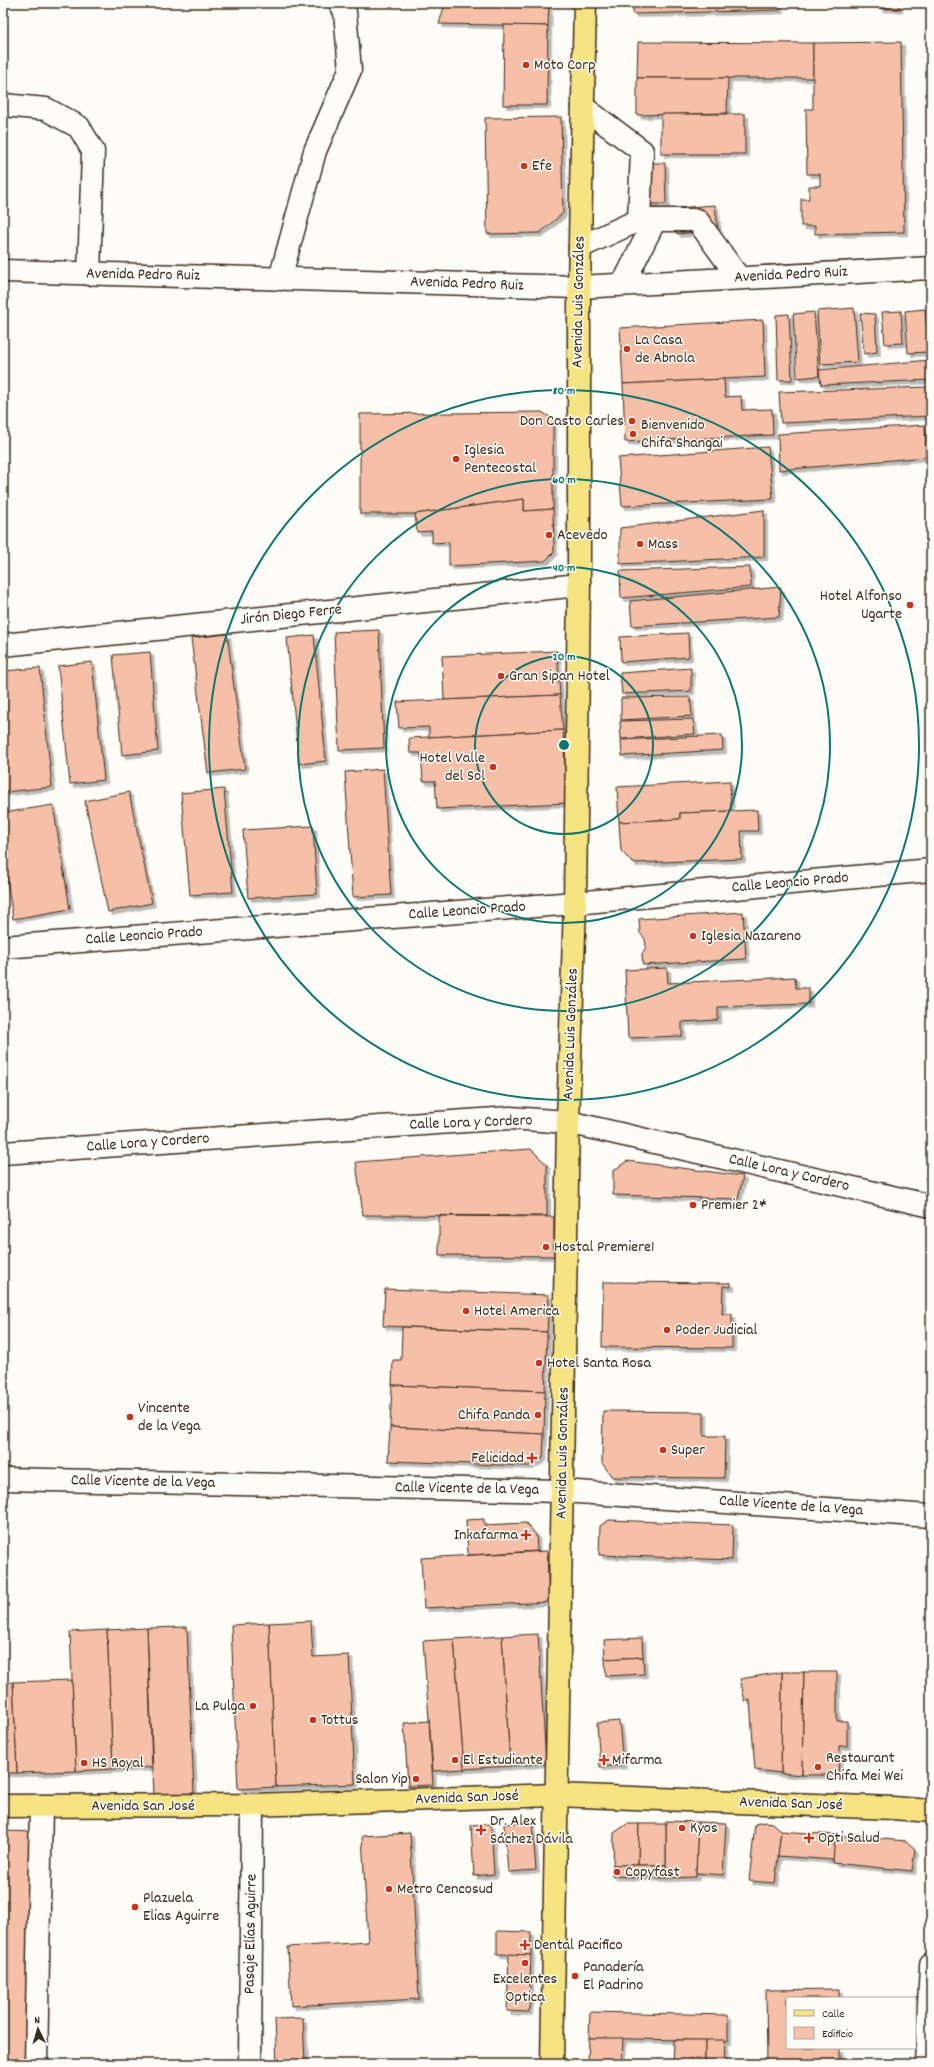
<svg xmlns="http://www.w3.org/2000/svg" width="934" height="2067" viewBox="0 0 934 2067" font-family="Dekko,sans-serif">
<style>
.building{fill:#f5c0a7;stroke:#3b2a1e;filter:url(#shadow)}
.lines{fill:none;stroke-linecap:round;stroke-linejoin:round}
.minor-casing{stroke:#3b2a1e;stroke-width:25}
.major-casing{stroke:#3b2a1e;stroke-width:25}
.minor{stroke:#fdfcf7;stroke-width:22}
.major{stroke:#f6e381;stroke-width:22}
.ring{fill:none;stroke:#0f766e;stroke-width:2}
.poi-dot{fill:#c8321e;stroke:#fdfcf7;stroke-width:1.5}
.labels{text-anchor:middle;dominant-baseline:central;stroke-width:3;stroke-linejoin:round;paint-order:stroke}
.poi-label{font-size:16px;fill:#3b2a1e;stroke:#fdfcf7;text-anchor:start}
.street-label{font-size:16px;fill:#3b2a1e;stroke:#fdfcf7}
.centre{fill:#0f766e;stroke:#fdfcf7;stroke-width:2}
.ring-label{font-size:12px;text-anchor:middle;font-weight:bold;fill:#0f766e;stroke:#fdfcf7;stroke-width:3;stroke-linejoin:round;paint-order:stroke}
</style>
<defs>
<filter id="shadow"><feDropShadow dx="3.5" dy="3.5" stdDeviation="0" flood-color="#0004"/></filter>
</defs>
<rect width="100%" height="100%" fill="#fdfcf7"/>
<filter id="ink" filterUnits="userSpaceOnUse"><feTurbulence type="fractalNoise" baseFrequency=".025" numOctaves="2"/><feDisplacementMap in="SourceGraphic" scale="8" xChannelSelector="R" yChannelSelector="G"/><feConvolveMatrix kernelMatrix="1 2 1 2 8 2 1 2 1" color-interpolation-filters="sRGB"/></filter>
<g filter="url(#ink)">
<g class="building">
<polygon points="445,3 549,3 548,26 439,24"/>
<polygon points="633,3 779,3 780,10 633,14"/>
<polygon points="879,3 899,3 899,9 879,8"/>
<polygon points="504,25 548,26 547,105 503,105"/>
<polygon points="638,42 813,43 813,78 637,78"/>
<polygon points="901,42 904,232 815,234 815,226 801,226 801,199 809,199 809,186 820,186 820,174 807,174 806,109 813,109 813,43"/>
<polygon points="637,78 728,78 727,113 637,115"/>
<rect x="661" y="114" width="84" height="40"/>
<polygon points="561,117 563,213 540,233 487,234 485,118"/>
<polygon points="635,163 665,163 666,204 636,204"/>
<polygon points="715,205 718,230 677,234 675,208"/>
<polygon points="854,308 858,362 820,364 817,311"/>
<polygon points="925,309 929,352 908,353 905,311"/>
<polygon points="901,311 903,343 885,344 882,312"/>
<polygon points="814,312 819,376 797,378 793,314"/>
<polygon points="860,313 875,314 877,352 864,354"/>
<polygon points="789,314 792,380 778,380 776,315"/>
<polygon points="763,320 765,377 623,384 620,328"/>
<polygon points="930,360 931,380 821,385 819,370"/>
<polygon points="724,379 725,397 741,396 742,410 772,409 773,435 625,442 623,384"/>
<polygon points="929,387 930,416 781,423 779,392"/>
<polygon points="542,412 553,419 553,509 524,511 524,499 415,514 360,514 360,414"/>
<polygon points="925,425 926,457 779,470 778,434"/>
<polygon points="768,447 773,499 622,506 618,458"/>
<polygon points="524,499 524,511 553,509 554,552 545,561 449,566 449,542 432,543 432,531 417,532 415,514"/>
<polygon points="764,510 764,557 620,564 620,528"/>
<polygon points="750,567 751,587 621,598 620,571"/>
<polygon points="781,587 779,617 632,626 630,601"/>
<polygon points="379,630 384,748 339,750 334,632"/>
<polygon points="688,633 689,657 621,662 620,637"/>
<polygon points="227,634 245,769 208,773 191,638"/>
<polygon points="314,635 326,761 299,764 287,638"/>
<polygon points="557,651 560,695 444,700 442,656"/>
<polygon points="150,652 158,751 122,755 113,655"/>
<polygon points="92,662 104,780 70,784 58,666"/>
<polygon points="40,668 52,787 5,792 3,774 3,671"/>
<polygon points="691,668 691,691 622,694 620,673"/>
<polygon points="560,695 563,730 429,737 429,727 399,728 397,702"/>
<polygon points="690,697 692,716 621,720 621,698"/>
<polygon points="693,719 695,734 621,739 620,721"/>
<polygon points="563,730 567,803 437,809 435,781 423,781 421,753 410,753 409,738"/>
<polygon points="722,735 723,750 622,756 621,740"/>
<polygon points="383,769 391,895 353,897 345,772"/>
<polygon points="730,781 731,811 680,813 680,819 619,822 617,787"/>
<polygon points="224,789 233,892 190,895 181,793"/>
<polygon points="129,792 152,903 108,912 85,801"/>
<polygon points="53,805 70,909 13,919 3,855 3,813"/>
<polygon points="757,810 758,831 741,831 742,859 633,863 621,851 619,822 680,819 680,813"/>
<polygon points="313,826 317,894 248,898 243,830"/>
<polygon points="743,912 746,959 643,965 642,954 646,947 645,939 640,933 639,919"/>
<polygon points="667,968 668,983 795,977 796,988 809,988 809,1004 718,1007 718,1020 682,1022 682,1036 628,1038 625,970"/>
<polygon points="531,1149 547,1165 547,1216 363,1215 356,1162"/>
<polygon points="627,1161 743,1176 738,1199 613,1195 613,1171"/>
<polygon points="439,1216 554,1217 554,1256 439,1255"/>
<polygon points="603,1282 731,1283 731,1287 723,1286 722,1314 732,1314 732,1348 602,1347"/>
<polygon points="385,1289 549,1295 547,1332 383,1326"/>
<polygon points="402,1327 547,1332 545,1391 392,1385 393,1360 401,1360"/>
<polygon points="392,1385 545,1391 544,1434 390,1427"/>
<polygon points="603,1411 704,1412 704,1436 725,1436 724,1478 612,1477 602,1463"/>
<polygon points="390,1427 544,1434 543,1458 529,1466 388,1461"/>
<polygon points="484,1519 484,1525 526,1523 536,1535 537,1551 468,1555 466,1520"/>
<polygon points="609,1520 733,1525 732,1560 599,1555 600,1526"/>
<polygon points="547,1551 549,1602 424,1608 421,1558"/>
<polygon points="311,1621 313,1657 349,1655 355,1784 276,1787 269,1623"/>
<polygon points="269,1623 276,1787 238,1789 231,1625"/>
<polygon points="187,1627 194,1793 154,1795 147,1628"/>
<polygon points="147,1628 152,1767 113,1769 107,1630"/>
<polygon points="107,1630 113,1769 76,1771 70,1632"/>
<polygon points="538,1634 546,1763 510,1766 502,1636"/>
<polygon points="502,1636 510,1766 464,1769 454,1639"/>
<polygon points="642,1638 643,1657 605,1659 604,1640"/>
<polygon points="454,1639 464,1769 433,1771 423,1641"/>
<polygon points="643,1657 644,1674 606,1676 605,1659"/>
<polygon points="782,1672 804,1672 802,1775 781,1773"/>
<polygon points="782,1672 781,1773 755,1770 750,1700 745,1701 740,1679"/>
<polygon points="804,1672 837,1672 837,1721 847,1721 847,1746 839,1746 838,1775 802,1775"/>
<polygon points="72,1680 76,1771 17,1773 13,1682"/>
<polygon points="13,1682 17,1773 3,1773 3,1683"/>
<polygon points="429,1721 433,1785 408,1786 404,1723"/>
<polygon points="619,1721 623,1765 600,1767 597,1723"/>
<polygon points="666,1821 698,1822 696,1877 666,1878"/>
<polygon points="532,1822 536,1870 508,1872 504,1824"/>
<polygon points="698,1822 726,1823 723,1875 696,1873"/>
<polygon points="765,1822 772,1823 781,1831 775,1883 749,1881 755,1824"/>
<polygon points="491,1824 494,1874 474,1876 471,1825"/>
<polygon points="627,1824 639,1824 638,1865 613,1865 614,1833"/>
<polygon points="639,1824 666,1824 666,1865 638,1865"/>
<polygon points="3,1831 35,1832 27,2064 3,2064"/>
<polygon points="781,1831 835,1835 834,1860 778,1856"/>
<polygon points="410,1833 419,1999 291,2006 288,1947 368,1942 362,1836"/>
<polygon points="835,1835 906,1841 915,1849 912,1871 833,1863"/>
<polygon points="613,1865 666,1865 666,1878 612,1876"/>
<polygon points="497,1931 531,1932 531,1955 497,1954"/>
<polygon points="509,1954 531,1955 529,2012 507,2011"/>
<polygon points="839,1989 839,1998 787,1998 787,2048 840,2048 840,2064 767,2064 766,1990"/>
<polygon points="590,2012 728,2015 728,2041 589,2038"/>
<polygon points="303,2018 305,2064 277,2064 275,2019"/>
<polygon points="589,2038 623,2038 622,2064 588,2064"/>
<polygon points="674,2040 705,2040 705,2064 673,2064"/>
<polygon points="705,2040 725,2040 724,2064 705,2064"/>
</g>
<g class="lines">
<g class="minor-casing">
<g id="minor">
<polyline points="3,105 46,109 79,127 93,151 89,274"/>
<polyline points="583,107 642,151 639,220"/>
<polyline points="580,247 639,220 697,220 739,278"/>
<polyline points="3,271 579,287 931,268"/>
<polyline points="280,279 315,151 350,70 345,12 340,3"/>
<polyline points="623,284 655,220"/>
<polyline points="3,645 579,585"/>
<polyline points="3,947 575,903 931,870"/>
<polyline points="3,1153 510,1118 568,1122 931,1206"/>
<polyline points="3,1479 562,1491 931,1516"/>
<polyline points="36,2064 41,1807"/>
<polyline points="250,2064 252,1805"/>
<polyline points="926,2064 931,1965"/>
</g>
</g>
<g class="major-casing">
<g id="major">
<polyline points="3,1806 252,1805 556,1795 893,1808 931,1811"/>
<polyline points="552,2064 568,1122 575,903 579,585 579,287 585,3"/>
</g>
</g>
<use href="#minor" class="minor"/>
<use href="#major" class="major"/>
</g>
</g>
<g class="ring">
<circle cx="564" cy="745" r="89"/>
<circle cx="564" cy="745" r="178"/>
<circle cx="564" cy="745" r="266"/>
<circle cx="564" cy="745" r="355"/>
</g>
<g class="poi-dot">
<circle cx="526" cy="65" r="4"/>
<circle cx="524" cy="166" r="4"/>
<circle cx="627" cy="349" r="4"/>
<circle cx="632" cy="421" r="4"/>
<circle cx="633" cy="434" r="4"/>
<circle cx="456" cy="459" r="4"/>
<circle cx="549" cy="535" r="4"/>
<circle cx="640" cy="544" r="4"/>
<circle cx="910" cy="605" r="4"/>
<circle cx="501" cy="676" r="4"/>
<circle cx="493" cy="767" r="4"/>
<circle cx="693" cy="936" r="4"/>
<circle cx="693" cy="1205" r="4"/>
<circle cx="546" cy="1247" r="4"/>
<circle cx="466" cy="1311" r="4"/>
<circle cx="667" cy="1330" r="4"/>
<circle cx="539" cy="1363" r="4"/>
<circle cx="538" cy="1415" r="4"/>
<circle cx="130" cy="1417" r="4"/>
<circle cx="663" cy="1450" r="4"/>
<path d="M530 1452h4v4h4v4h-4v4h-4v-4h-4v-4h4z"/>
<path d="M524 1529h4v4h4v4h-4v4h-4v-4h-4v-4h4z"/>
<circle cx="253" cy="1706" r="4"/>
<circle cx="313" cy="1720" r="4"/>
<circle cx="455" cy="1760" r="4"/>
<path d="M602 1754h4v4h4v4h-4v4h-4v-4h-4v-4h4z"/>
<circle cx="84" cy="1763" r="4"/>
<circle cx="818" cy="1767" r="4"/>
<circle cx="416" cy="1779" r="4"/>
<circle cx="682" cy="1828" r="4"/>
<path d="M479 1824h4v4h4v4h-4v4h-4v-4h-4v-4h4z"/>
<path d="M807 1832h4v4h4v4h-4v4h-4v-4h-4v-4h4z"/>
<circle cx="617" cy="1872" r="4"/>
<circle cx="389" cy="1889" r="4"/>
<circle cx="135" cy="1907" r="4"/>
<path d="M523 1939h4v4h4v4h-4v4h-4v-4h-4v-4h4z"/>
<circle cx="525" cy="1963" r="4"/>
<circle cx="575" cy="1976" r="4"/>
</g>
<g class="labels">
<g class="poi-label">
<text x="534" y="65">Moto Corp</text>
<text x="532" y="166">Efe</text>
<text x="635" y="340">La Casa<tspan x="635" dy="18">de Abnola</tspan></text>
<text x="624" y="421" text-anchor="end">Don Casto Carles</text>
<text x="641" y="425">Bienvenido<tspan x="641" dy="18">Chifa Shangai</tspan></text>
<text x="464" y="450">Iglesia<tspan x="464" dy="18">Pentecostal</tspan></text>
<text x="557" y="535">Acevedo</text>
<text x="648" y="544">Mass</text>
<text x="902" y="596" text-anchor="end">Hotel Alfonso<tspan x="902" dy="18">Ugarte</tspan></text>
<text x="509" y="676">Gran Sipan Hotel</text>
<text x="485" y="758" text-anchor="end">Hotel Valle<tspan x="485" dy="18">del Sol</tspan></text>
<text x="701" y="936">Iglesia Nazareno</text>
<text x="701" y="1205">Premier 2*</text>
<text x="554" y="1247">Hostal Premiere1</text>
<text x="474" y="1311">Hotel America</text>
<text x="675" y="1330">Poder Judicial</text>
<text x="547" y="1363">Hotel Santa Rosa</text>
<text x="138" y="1408">Vincente<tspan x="138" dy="18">de la Vega</tspan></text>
<text x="530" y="1415" text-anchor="end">Chifa Panda</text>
<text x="671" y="1450">Super</text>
<text x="524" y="1458" text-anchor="end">Felicidad</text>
<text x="518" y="1535" text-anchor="end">Inkafarma</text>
<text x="245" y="1706" text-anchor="end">La Pulga</text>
<text x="321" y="1720">Tottus</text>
<text x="826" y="1758">Restaurant<tspan x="826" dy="18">Chifa Mei Wei</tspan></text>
<text x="463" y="1760">El Estudiante</text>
<text x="612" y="1760">Mifarma</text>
<text x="92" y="1763">HS Royal</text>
<text x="408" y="1779" text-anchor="end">Salon Yip</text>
<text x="490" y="1821">Dr. Alex<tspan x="490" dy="18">Sáchez Dávila</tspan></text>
<text x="690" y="1828">Kyos</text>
<text x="818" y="1838">Opti Salud</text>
<text x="625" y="1872">Copyfast</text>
<text x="397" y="1889">Metro Cencosud</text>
<text x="143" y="1898">Plazuela<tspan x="143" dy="18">Elias Aguirre</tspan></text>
<text x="534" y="1945">Dental Pacifico</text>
<text x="583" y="1967">Panadería<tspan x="583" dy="18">El Padrino</tspan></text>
<text x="525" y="1979" text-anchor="middle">Excelentes<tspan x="525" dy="18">Optica</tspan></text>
</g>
<g class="street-label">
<text transform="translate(143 275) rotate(1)">Avenida Pedro Ruiz</text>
<text transform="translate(791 275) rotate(-3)">Avenida Pedro Ruiz</text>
<text transform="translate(467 284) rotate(2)">Avenida Pedro Ruiz</text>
<text transform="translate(579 302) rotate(-89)">Avenida Luis Gonzáles</text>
<text transform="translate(291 615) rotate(-6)">Jirón Diego Ferre</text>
<text transform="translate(790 883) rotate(-5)">Calle Leoncio Prado</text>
<text transform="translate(467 911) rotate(-4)">Calle Leoncio Prado</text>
<text transform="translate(144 936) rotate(-4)">Calle Leoncio Prado</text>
<text transform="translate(571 1034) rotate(-88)">Avenida Luis Gonzáles</text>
<text transform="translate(471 1123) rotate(-2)">Calle Lora y Cordero</text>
<text transform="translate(148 1143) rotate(-4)">Calle Lora y Cordero</text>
<text transform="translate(789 1173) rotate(13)">Calle Lora y Cordero</text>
<text transform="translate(563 1453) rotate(-89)">Avenida Luis Gonzáles</text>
<text transform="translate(143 1482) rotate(1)">Calle Vicente de la Vega</text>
<text transform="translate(467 1489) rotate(1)">Calle Vicente de la Vega</text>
<text transform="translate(791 1506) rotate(4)">Calle Vicente de la Vega</text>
<text transform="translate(467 1798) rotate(-2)">Avenida San José</text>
<text transform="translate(791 1804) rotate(2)">Avenida San José</text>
<text x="143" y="1806">Avenida San José</text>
<text transform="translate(251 1934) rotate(-89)">Pasaje Elías Aguirre</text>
</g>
</g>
<circle cx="564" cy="745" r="6" class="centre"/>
<g class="ring-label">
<text x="564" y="394">80 m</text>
<text x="564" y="483">60 m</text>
<text x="564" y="571">40 m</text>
<text x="564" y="660">20 m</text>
</g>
<rect width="934" height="2067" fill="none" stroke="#fdfcf7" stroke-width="16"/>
<rect x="8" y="8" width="918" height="2051" fill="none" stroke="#3b2a1e" stroke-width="1.5" filter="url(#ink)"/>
<rect x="786" y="1997" width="130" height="52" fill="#fdfcf7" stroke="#afa8a0"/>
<rect x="794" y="2010" width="20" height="6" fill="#f6e381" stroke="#afa8a0"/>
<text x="822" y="2017" font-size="12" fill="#3b2a1e">Calle</text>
<rect x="794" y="2027" width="20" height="12" fill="#f5c0a7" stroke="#afa8a0"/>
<text x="822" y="2037" font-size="12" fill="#3b2a1e">Edificio</text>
<g transform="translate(38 2029) rotate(355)" stroke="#fdfcf7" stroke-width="3" paint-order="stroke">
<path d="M0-3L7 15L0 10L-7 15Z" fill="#3b2a1e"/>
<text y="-6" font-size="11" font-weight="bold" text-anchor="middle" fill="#3b2a1e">N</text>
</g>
</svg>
